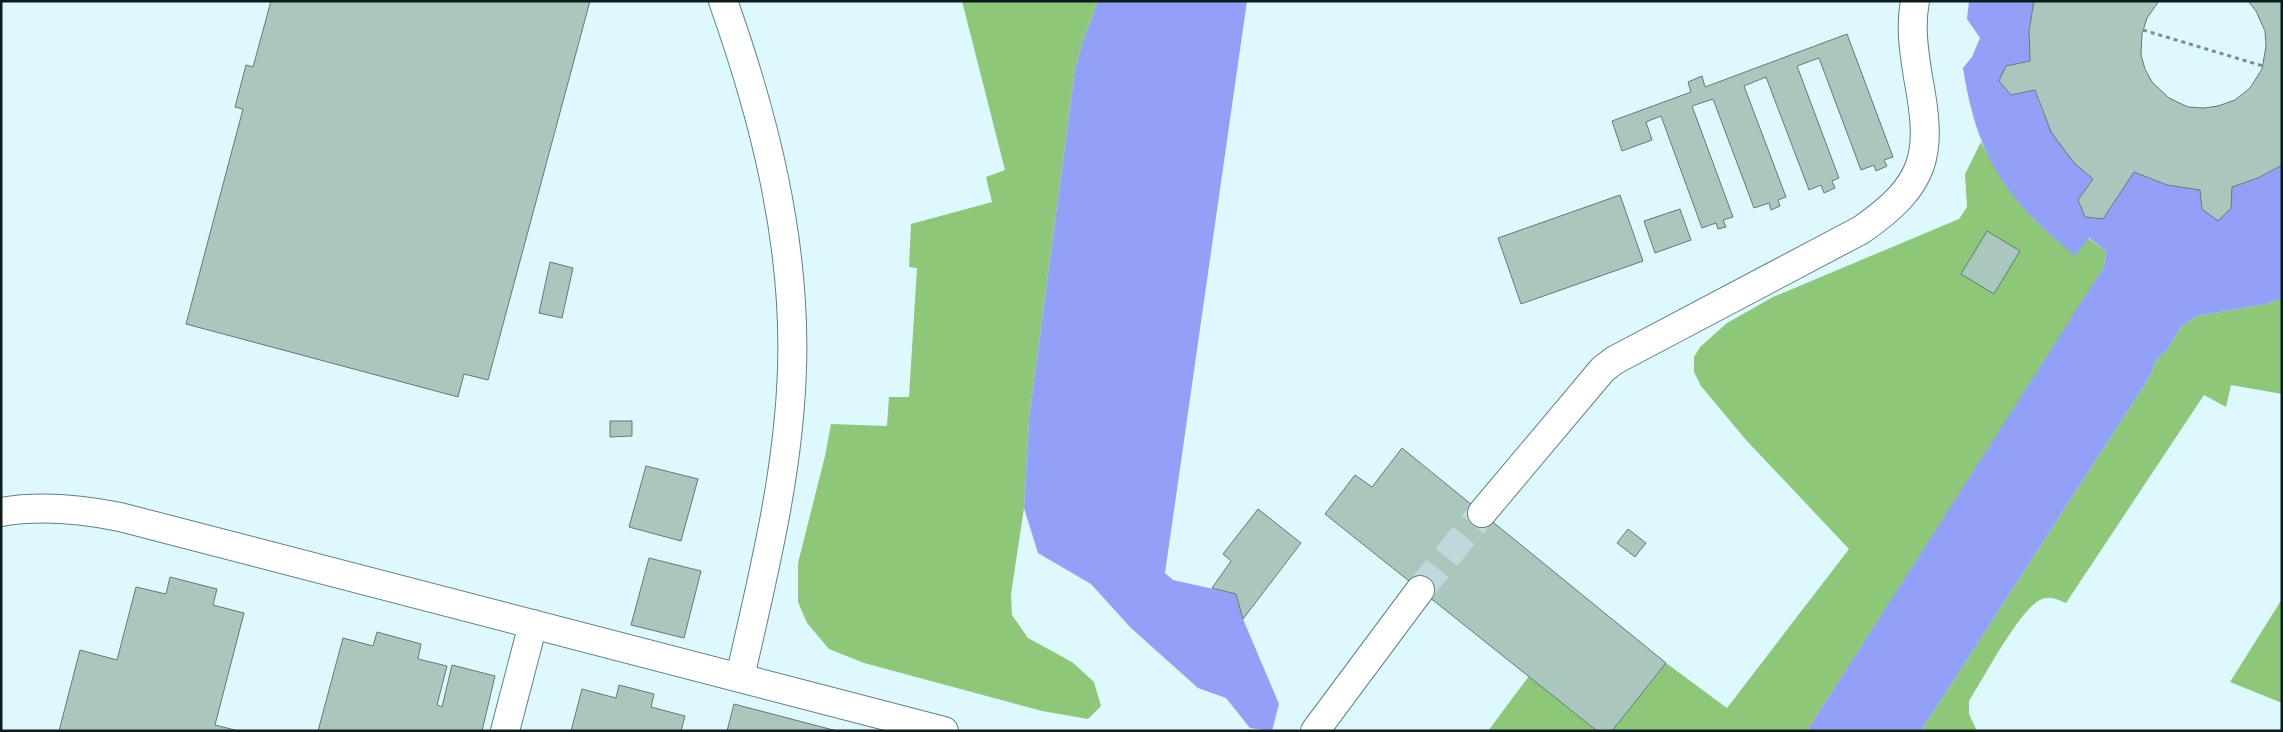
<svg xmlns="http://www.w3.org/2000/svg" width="2283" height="732" viewBox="0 0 2283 732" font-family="Karla,sans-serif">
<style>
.forest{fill:#8cc878}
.water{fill:#92a1f7}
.building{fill:#a9c7bd;stroke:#607c73}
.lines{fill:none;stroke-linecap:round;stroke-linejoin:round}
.minor-tunnel{stroke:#bfd8db;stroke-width:28;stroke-dasharray:28 14;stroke-linecap:butt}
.minor-casing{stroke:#608084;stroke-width:30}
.path{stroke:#7a8e91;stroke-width:3;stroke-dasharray:4 4;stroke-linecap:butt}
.minor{stroke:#fff;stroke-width:28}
</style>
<rect width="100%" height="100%" fill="#def9fd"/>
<g class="forest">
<polygon points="962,1 1098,1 1082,44 1075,69 1029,419 1024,508 1011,594 1012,615 1028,638 1072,662 1094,682 1101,706 1088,719 1042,711 864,663 829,649 807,623 798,602 798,563 825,456 831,424 887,426 889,397 909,397 917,268 909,267 911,224 992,202 986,177 1005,170"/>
<path d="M1981 142C2007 193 2030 220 2075 255L2088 238 2106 251 2104 267 2097 280 1807 731H1612L1666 663 1727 708 1849 549 1746 440 1701 386 1694 372V357L1700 347 1727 323 1773 297 1959 219 1967 207 1965 174Z"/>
<path d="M2282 298V394L2231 385 2226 407 2204 395 2066 603C2057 599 2050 595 2040 600 2020 609 1983 679 1969 701V714L1977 731H1921L2149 378 2157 359 2167 350 2181 327 2197 316 2267 304Z"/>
<polygon points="2282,599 2282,703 2230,682"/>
<polygon points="1529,676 1597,731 1488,731"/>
</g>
<g class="water">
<polygon points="1098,1 1247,1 1165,573 1173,580 1236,594 1243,619 1279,704 1272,731 1250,728 1226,698 1198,688 1131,628 1091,584 1038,553 1024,508 1029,419 1075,69 1082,44"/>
<path d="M1969 1H2034L2029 31 2030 61 2006 66 1999 81 2011 95 2035 90C2046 127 2064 154 2093 179L2078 200 2085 217 2103 219 2134 172 2167 185 2200 190 2202 209 2218 220 2232 187 2258 178 2282 165V298L2267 304 2197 316 2181 327 2167 350 2157 359 2149 378 1921 731H1807L2104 267 2106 251 2089 238 2075 256C2005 199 1977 157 1963 68L1972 57 1980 38 1967 19Z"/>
</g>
<g class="building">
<polygon points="271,1 590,1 488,380 464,374 458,397 186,324 243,109 235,107 246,65 253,67"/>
<polygon points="2034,1 2159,1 2147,18 2142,34 2141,55 2145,69 2152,82 2169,98 2188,107 2204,108 2218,106 2235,100 2250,88 2262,69 2266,46 2265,31 2256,11 2248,1 2282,1 2282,165 2258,178 2232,187 2231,208 2218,221 2202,209 2200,190 2167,185 2134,172 2103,219 2085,217 2078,200 2093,179 2074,163 2051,132 2035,90 2011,95 1999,81 2006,66 2030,61 2029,31"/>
<polygon points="1847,34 1893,157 1884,160 1887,166 1876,171 1874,165 1861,170 1819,58 1797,66 1839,178 1832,181 1835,188 1824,193 1821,185 1809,190 1766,77 1744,86 1786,197 1778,200 1780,206 1771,210 1769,203 1754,208 1713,99 1692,106 1733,217 1723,220 1726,227 1718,229 1716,223 1702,228 1661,116 1646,122 1652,140 1622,151 1612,121 1691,92 1688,82 1702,76 1705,87"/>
<polygon points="1620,195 1643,261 1521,304 1498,238"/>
<polygon points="1680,209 1691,240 1655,253 1644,221"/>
<polygon points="1987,231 2020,251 1994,294 1961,274"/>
<polygon points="550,262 573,268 562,318 539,313"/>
<polygon points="610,421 632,421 632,436 610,437"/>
<polygon points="1402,448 1666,663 1612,731 1597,731 1325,514 1355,475 1372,487"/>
<polygon points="646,466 698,479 681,541 629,527"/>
<polygon points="1258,509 1301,543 1243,619 1236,594 1212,588 1231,561 1223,554"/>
<polygon points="1628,529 1646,543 1635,557 1617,543"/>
<polygon points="649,558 701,571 684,638 631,625"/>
<polygon points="170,577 217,589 213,605 244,613 215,725 239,731 59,731 80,650 117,660 136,587 166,594"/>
<polygon points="377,632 421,644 418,659 447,666 437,705 442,707 452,665 495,676 482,731 318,731 343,638 373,646"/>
<polygon points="619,685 654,694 651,707 685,716 681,731 571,731 582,689 616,698"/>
<polygon points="734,704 837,731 727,731"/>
</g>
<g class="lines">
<polyline class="minor-tunnel" points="1420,590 1482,513"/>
<g class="minor-casing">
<g id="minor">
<path d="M723 1C765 119 796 243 792 368 789 473 763 576 740 677"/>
<path d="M1 512C41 505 80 509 120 517L944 731"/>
<path d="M1482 513 1603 369 1615 360 1861 230C1927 184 1933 155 1918 77 1914 51 1910 27 1915 1"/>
<polyline points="505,731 533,624"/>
<polyline points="1315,731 1420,590"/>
</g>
</g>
<polyline class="path" points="2143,30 2263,66"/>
<use href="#minor" class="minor"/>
</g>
<rect width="2283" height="732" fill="none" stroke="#0e1b1d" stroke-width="5"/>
</svg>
